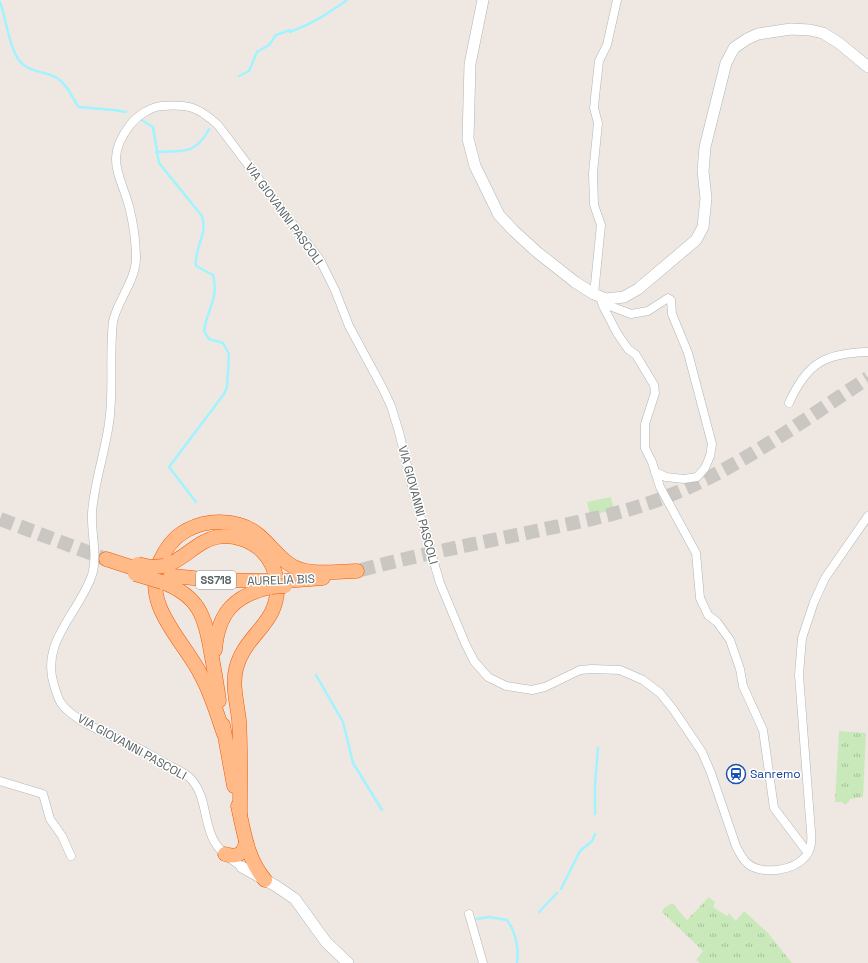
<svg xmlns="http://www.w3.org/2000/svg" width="868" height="963" viewBox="0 0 868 963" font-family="'Space Grotesk',sans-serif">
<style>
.grass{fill:url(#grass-tufts)}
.pitch{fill:#cae9bb}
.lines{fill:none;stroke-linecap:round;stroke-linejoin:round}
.stream{stroke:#a1f4ff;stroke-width:2.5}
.highway-tunnel{stroke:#cac6c2;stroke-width:14;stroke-dasharray:14 7;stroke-linecap:butt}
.street-casing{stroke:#b0b6b9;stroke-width:9}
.secondary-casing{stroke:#aeb6b9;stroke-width:12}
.highway-casing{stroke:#f05700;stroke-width:15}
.street{stroke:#fff;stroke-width:8}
.secondary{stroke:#fff;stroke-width:11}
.highway{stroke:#ffba88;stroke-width:14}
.highway-bridge-casing{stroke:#f05700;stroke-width:15;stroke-linecap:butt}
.highway-bridge{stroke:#ffba88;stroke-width:14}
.labels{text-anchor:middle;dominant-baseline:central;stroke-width:3;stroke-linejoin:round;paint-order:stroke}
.shield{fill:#fff;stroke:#8c9192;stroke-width:1}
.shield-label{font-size:11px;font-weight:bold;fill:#5a6264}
.street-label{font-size:12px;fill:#5a6264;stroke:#fff}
.transit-label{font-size:12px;fill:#164399;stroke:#fff;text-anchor:start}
</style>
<defs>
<pattern id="grass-tufts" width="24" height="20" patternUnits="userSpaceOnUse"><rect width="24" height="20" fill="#cae9bb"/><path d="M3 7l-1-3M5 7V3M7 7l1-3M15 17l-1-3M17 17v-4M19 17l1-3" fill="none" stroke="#a7c09c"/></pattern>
</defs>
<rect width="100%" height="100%" fill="#efe8e2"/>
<g class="grass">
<polygon points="839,731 866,733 863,797 850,799 848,803 844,804 842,802 835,802"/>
<polygon points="709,897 715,902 713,907 727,916 729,913 736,921 744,911 768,933 792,963 700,963 696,960 703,951 662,912 664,908 672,903 687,920"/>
</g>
<polygon class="pitch" points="611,497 614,510 590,515 587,502"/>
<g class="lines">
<g class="stream">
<path d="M0 2C6 18 9 47 19 60 28 73 46 71 57 78 69 86 71 97 79 107L114 110 126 112"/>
<path d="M239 76 249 71 257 52 269 45 276 35 290 30V32C314 23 327 14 347 0"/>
<path d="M140 119 153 127 159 163 202 216C208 235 194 247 196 266L213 275C219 299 207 309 204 331L209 339 223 343 229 354 227 387 224 394 169 467 196 502"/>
<path d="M156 152C182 150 195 156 209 129"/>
<polyline points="316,675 343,722 353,763 382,810"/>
<polyline points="595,814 595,785 598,748"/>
<polyline points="561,889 580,851 592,841 595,834"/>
<polyline points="539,912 557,893"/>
<path d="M477 919 489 917 507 920C516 932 519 949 517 963"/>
</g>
<g class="highway-tunnel">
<polyline points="0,519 106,559"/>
<path d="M361 570C417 555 474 544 531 532 577 522 624 514 668 496 738 469 805 419 868 378"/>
</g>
<g class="street-casing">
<g id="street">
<polyline points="594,294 601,225 594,205 593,173 598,123 594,108 595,97 599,61 607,45 617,0"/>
<polyline points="600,297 603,306 617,333 628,349 636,355 654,385 655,393 645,424 645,448 652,462 660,487 696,553 700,598 708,615 717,622 730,640 740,669 743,686 763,730 774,808 808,853"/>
<polyline points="606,299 610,306 631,314 648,311 668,298 671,300 672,314 688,353 712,444 710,456 705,468 697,477 684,479 666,477 655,472"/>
<path d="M789 403C807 363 825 353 868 352"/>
<polyline points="0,781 43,794 50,819 62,836 71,856"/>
<path d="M242 867C232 860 220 852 214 841 203 821 207 795 190 778 184 772 173 768 165 763 154 757 143 750 131 745 112 736 73 721 61 703 58 699 56 691 54 685 40 642 79 613 92 575 98 555 91 534 92 513 94 483 105 453 109 423 114 390 109 355 113 322 116 303 135 282 136 259 136 242 133 222 129 206 119 172 105 158 130 125 137 116 150 107 162 106 189 104 198 107 218 125L320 260 335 290 349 326 382 387 391 406 399 432 415 498 440 583 465 643 474 661 488 677 506 686 532 690 545 687 580 670 592 669 620 670 643 680 660 693 673 709 702 752 711 773 736 846C739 852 742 859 748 864 763 875 794 871 806 856 811 849 812 840 811 832L799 675 802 638 814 602 825 578 868 516"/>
<polyline points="469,914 483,963"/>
</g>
</g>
<g class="secondary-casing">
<g id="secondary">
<polyline points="483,0 470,64 468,139 475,166 499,215 514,231 537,252 575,282 594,294 606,299 624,297 638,289 696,240 703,227 706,198 703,171 705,147 726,63 734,48 747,39 758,34 791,29 810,30 823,33 839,43 868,67"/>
<polyline points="242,867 276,886 295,899 326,942 348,963"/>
</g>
</g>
<g class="highway-casing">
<g id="highway">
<polyline points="106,559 137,569"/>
<path d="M164 566C185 560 196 541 217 537 233 534 251 540 262 551 271 560 276 571 277 584 280 624 244 634 236 669 232 685 237 703 239 720 241 751 240 783 240 814"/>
<polyline points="163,575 213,580 270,581"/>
<polyline points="285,581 323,578"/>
<path d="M162 582C199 596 205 616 211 652 214 669 217 685 219 701"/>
<path d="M215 650C218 612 235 595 271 587"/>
<polyline points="223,725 234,786"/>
<path d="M224 734C217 714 211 693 201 675 182 638 141 605 160 561 165 550 171 540 182 533 199 522 220 519 240 525 262 531 271 551 289 564 307 577 336 571 357 571"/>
<path d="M238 806C244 832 247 859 265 880"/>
<path d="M225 854C237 858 244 854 246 842"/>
</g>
</g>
<use href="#street" class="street"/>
<use href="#secondary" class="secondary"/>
<use href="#highway" class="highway"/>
<g class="highway-bridge-casing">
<g id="highway-bridge">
<polyline points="138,564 151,567 164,566"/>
<polyline points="135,574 162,582"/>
<polyline points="271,587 285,586"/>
</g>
</g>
<use href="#highway-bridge" class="highway-bridge"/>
</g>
<defs>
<g id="station-ring" transform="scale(1)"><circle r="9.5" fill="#fff" stroke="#1a4fb4" stroke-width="1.5"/><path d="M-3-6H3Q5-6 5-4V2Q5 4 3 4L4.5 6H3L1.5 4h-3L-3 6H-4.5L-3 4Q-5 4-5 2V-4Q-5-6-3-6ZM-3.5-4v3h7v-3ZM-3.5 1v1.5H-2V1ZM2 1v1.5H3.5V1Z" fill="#1a4fb4"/></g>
</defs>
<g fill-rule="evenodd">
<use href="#station-ring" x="736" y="774"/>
</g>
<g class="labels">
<rect class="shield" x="196" y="571" width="40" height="18" rx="3"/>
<g class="shield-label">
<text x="216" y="580">SS718</text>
</g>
<g class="street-label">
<text transform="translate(284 214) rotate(54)">VIA GIOVANNI PASCOLI</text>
<text transform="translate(418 505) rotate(75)">VIA GIOVANNI PASCOLI</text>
<text transform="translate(281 580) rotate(-2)">AURELIA BIS</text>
<text transform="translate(132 747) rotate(29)">VIA GIOVANNI PASCOLI</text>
</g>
<g class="transit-label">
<text x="750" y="774">Sanremo</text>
</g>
</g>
</svg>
